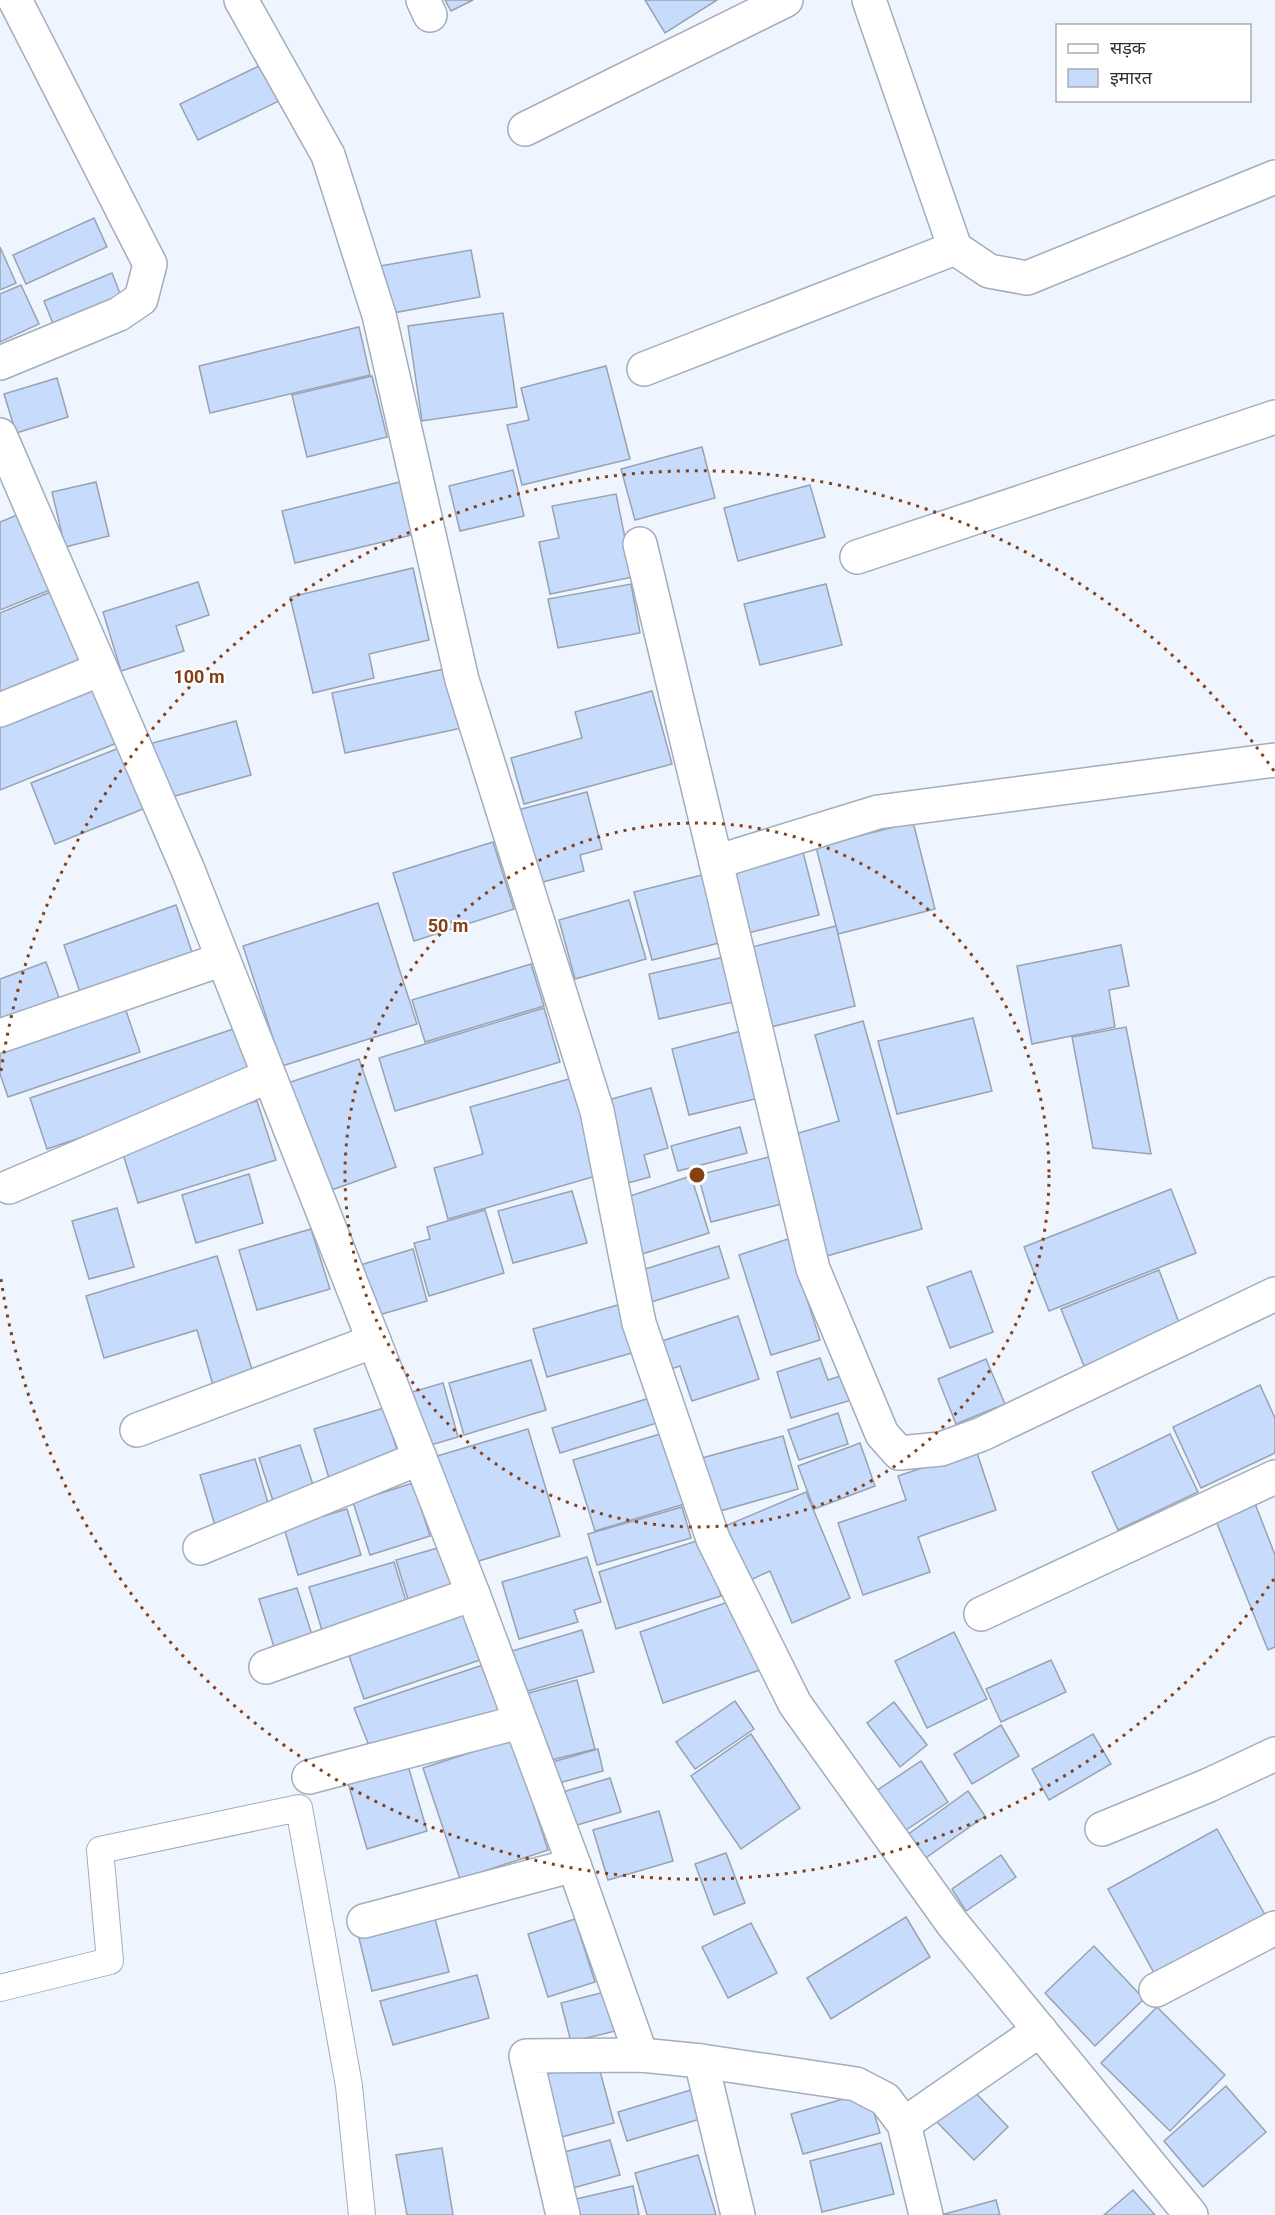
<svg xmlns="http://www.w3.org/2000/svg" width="1275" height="2215" viewBox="0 0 1275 2215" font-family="Roboto,'Noto Sans Devanagari',sans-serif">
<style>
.building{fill:#c7dcfd;stroke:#98a2b0;stroke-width:1.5}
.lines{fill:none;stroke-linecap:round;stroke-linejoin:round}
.service-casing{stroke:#a3adbc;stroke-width:28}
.minor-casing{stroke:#a3adbc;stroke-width:36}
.service{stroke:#fff;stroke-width:26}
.minor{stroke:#fff;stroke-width:33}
.ring{fill:none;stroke:#854016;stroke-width:3;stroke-dasharray:3 6}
.centre{fill:#854016;stroke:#fff;stroke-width:3}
.ring-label{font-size:18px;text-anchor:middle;font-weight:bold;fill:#854016;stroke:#fff;stroke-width:4.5;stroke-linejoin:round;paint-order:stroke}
</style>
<rect width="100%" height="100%" fill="#eef5fe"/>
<g class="building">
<polygon points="445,0 473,0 451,11"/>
<polygon points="645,0 717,0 665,33"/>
<polygon points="261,65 279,101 198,140 180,104"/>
<polygon points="94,218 107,247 26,284 13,255"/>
<polygon points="0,247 16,283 0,290"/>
<polygon points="471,250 480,297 382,315 374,267"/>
<polygon points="112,273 123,301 55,329 44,301"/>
<polygon points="21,285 39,324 0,342 0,294"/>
<polygon points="503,313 517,407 422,421 408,326"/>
<polygon points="359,327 370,375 210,413 199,366"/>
<polygon points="606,366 630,459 522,485 507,425 529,420 521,388"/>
<polygon points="372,376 387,437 307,457 292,395"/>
<polygon points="57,378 68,417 16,433 4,394"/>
<polygon points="702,447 715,498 635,520 621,469"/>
<polygon points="513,470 524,516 460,531 449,486"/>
<polygon points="408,480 420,533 295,563 282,511"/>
<polygon points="96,482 109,536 65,547 52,492"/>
<polygon points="810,485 825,537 738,561 724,508"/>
<polygon points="616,494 633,577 550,594 539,542 559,538 552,506"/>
<polygon points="27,511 57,587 0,610 0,522"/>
<polygon points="413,568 429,640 369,654 374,678 313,693 290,597"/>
<polygon points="198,582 209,615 176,626 184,651 121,671 103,612"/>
<polygon points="631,584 640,633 558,648 548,599"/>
<polygon points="826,584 842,645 760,665 744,604"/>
<polygon points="60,588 88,658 0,694 0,613"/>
<polygon points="449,668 462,728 345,753 332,693"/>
<polygon points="99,681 122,741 0,790 0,720"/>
<polygon points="652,691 672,764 524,804 511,758 582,738 575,712"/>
<polygon points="236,721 251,775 164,799 149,744"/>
<polygon points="124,746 148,807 55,844 31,783"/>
<polygon points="587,792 602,849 580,855 584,871 528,886 510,812"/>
<polygon points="913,822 935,909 838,934 816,847"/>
<polygon points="493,842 514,909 414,941 393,873"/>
<polygon points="802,848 819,915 736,936 719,870"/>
<polygon points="714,872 731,940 652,960 634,892"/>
<polygon points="629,900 646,959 575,979 559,920"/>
<polygon points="378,903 417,1024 282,1066 243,946"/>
<polygon points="176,905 193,955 81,995 64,945"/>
<polygon points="836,926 855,1006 771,1027 752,947"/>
<polygon points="1121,945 1129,986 1109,990 1115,1027 1032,1044 1017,966"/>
<polygon points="733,955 742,1000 659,1019 649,974"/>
<polygon points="46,962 62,1006 0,1029 0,979"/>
<polygon points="531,964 544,1006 425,1042 412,1000"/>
<polygon points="121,996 140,1052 8,1097 0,1074 0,1037"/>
<polygon points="544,1008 560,1062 395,1111 379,1058"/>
<polygon points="973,1018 992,1091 897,1114 878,1041"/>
<polygon points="863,1021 922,1229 823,1257 789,1136 839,1121 815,1035"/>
<polygon points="239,1027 256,1079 47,1149 30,1098"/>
<polygon points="1126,1027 1151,1154 1093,1148 1072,1037"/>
<polygon points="745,1030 763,1097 689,1115 672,1049"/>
<polygon points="359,1059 396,1167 326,1192 288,1083"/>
<polygon points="576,1077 603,1174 448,1219 434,1168 483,1154 470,1107"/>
<polygon points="651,1088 668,1148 644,1155 650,1177 624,1184 601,1102"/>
<polygon points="257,1101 276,1160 138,1203 120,1144"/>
<polygon points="740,1127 747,1153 678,1171 671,1146"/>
<polygon points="769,1157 782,1204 711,1222 698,1175"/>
<polygon points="249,1174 263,1223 196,1243 182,1195"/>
<polygon points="691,1176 709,1233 639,1255 621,1199"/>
<polygon points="1171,1189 1196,1253 1049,1311 1024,1247"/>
<polygon points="572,1191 587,1243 513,1263 498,1211"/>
<polygon points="117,1208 134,1267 89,1279 72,1221"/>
<polygon points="485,1210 504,1273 429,1296 414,1243 430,1239 427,1227"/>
<polygon points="311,1229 330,1289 257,1310 239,1250"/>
<polygon points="788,1239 820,1340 771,1355 739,1255"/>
<polygon points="719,1246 729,1278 651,1302 642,1270"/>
<polygon points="413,1249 427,1301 372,1317 357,1266"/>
<polygon points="217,1256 253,1373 213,1385 197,1330 104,1358 86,1296"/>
<polygon points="1159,1270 1181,1328 1084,1366 1061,1309"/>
<polygon points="971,1271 993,1332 950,1348 927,1287"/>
<polygon points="618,1305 632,1353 547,1377 533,1329"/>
<polygon points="738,1316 759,1379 692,1401 680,1366 668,1370 659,1342"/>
<polygon points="820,1358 828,1380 850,1373 858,1398 791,1418 777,1372"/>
<polygon points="986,1359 1005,1404 956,1424 938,1379"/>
<polygon points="531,1360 546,1410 464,1435 449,1383"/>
<polygon points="443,1383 458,1437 417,1449 402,1395"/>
<polygon points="1260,1385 1275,1418 1275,1453 1201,1488 1173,1427"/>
<polygon points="653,1397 660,1422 560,1453 552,1428"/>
<polygon points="384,1408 399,1457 329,1478 314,1429"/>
<polygon points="838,1413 848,1444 799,1460 788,1430"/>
<polygon points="528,1429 560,1536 469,1564 427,1459"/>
<polygon points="667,1432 688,1503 595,1531 573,1460"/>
<polygon points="1170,1434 1198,1492 1118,1530 1092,1472"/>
<polygon points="783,1436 798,1489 713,1513 698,1459"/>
<polygon points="860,1443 875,1486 814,1509 798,1466"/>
<polygon points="300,1445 316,1494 275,1507 259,1458"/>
<polygon points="976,1450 996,1510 918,1537 930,1572 863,1595 838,1523 906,1500 898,1476"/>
<polygon points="255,1459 271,1513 216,1529 200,1475"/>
<polygon points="413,1483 430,1536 370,1555 353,1502"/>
<polygon points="806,1492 850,1598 792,1623 770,1571 746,1582 723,1527"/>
<polygon points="1254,1501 1275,1555 1275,1647 1268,1650 1214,1516"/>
<polygon points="682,1507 691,1538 597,1565 588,1534"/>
<polygon points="347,1509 361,1555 298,1575 284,1528"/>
<polygon points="703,1539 721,1596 616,1629 599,1572"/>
<polygon points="441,1547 456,1596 411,1609 396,1560"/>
<polygon points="587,1557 601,1602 574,1610 578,1622 519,1639 502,1582"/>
<polygon points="394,1562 409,1611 324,1637 309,1587"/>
<polygon points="297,1588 313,1638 275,1650 259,1599"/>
<polygon points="737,1599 760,1670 663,1703 640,1632"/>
<polygon points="470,1611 486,1658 364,1699 348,1653"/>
<polygon points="582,1630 594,1672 524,1692 512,1651"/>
<polygon points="954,1632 987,1699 927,1728 895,1661"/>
<polygon points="1051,1660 1066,1692 1001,1722 986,1689"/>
<polygon points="486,1664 504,1716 372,1753 354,1708"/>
<polygon points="577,1680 595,1749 544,1762 525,1694"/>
<polygon points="735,1701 754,1729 695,1769 676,1742"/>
<polygon points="894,1702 927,1745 900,1767 867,1723"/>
<polygon points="1001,1725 1019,1756 972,1784 954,1754"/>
<polygon points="751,1734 800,1808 741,1849 691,1776"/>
<polygon points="1093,1734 1111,1764 1049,1800 1032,1769"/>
<polygon points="512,1739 548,1850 460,1879 423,1768"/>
<polygon points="598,1749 603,1771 548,1786 542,1765"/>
<polygon points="921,1761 948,1802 903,1832 876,1791"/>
<polygon points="407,1762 427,1831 367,1849 347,1779"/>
<polygon points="610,1778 621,1812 567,1828 556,1794"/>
<polygon points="968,1791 985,1816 920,1862 903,1838"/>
<polygon points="659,1811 673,1861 608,1880 593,1830"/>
<polygon points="1217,1829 1269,1922 1159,1982 1108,1889"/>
<polygon points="726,1853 745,1903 714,1915 695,1864"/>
<polygon points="1001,1855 1016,1877 966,1911 952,1889"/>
<polygon points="434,1915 449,1972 372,1991 358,1934"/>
<polygon points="906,1917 930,1957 831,2019 807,1978"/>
<polygon points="575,1919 595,1982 548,1997 528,1934"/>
<polygon points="751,1923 777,1973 728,1998 702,1947"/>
<polygon points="1094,1946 1144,1999 1095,2046 1045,1993"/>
<polygon points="477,1975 489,2018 393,2045 380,2001"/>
<polygon points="609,1991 619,2030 571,2042 561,2003"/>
<polygon points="1157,2007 1225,2075 1170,2131 1101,2063"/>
<polygon points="597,2060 614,2123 554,2139 537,2077"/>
<polygon points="1226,2086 1266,2132 1203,2187 1164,2141"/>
<polygon points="970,2087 1008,2127 974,2160 935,2120"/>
<polygon points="691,2090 700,2119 627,2141 618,2112"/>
<polygon points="868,2092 880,2133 803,2154 791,2114"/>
<polygon points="610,2140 620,2175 562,2191 553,2155"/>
<polygon points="881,2143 894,2194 822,2212 810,2161"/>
<polygon points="442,2148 453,2215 407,2215 396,2155"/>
<polygon points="698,2155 716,2215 647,2215 635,2173"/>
<polygon points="633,2186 639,2215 570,2215 567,2201"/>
<polygon points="1133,2190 1155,2215 1104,2215"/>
<polygon points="996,2200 1000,2215 941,2215"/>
</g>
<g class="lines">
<g class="service-casing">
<polyline id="service" points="0,1988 110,1961 100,1850 299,1808 349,2086 362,2215"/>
</g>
<g class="minor-casing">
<g id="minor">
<polyline points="241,0 328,155 379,315 462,680 597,1111 639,1323 713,1539 795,1704 952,1923 1191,2215"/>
<polyline points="423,0 430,15"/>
<polyline points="869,0 955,248 989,271 1027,278 1275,177"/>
<polyline points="525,129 786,0"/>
<polyline points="0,363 119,314 141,299 150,264 15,0"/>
<polyline points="644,369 955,248"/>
<polyline points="0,435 188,870 374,1341 473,1594 574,1865 641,2055"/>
<polyline points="640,544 813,1269 882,1434 899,1453 941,1449 982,1434 1275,1294"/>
<polyline points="857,557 1275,417"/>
<polyline points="0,710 101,669"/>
<polyline points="716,862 878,812 1275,760"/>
<polyline points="0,1036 223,959"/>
<polyline points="9,1187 269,1076"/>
<polyline points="137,1430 374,1341"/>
<polyline points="200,1548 420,1458"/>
<polyline points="981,1614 1275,1477"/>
<polyline points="266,1667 473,1594"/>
<polyline points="309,1777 519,1722"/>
<polyline points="1102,1829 1209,1785 1275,1754"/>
<polyline points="364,1921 574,1865"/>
<polyline points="1156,1990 1275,1928"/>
<polyline points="701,2061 738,2215"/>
<polyline points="904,2124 1040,2030"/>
<polyline points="563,2215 526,2056 641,2055 701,2061 856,2084 885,2099 904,2124 926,2215"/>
</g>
</g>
<use href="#service" class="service"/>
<use href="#minor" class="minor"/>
</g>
<g class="ring">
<circle cx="697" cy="1175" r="352"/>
<path d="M1274 1579A704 704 0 0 1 1 1279M1 1071A704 704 0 0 1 1274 771"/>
</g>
<circle cx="697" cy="1175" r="9" class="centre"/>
<g class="ring-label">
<text x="199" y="683">100 m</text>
<text x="448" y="932">50 m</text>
</g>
<rect x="1056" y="24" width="195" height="78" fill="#ffffff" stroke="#abadaf" stroke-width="1.5"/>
<rect x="1068" y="44" width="30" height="9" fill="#ffffff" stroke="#abadaf" stroke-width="1.5"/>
<text x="1110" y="54" font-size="18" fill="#2e3238">सड़क</text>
<rect x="1068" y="69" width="30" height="18" fill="#c7dcfd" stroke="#abadaf" stroke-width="1.5"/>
<text x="1110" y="84" font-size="18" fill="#2e3238">इमारत</text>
</svg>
